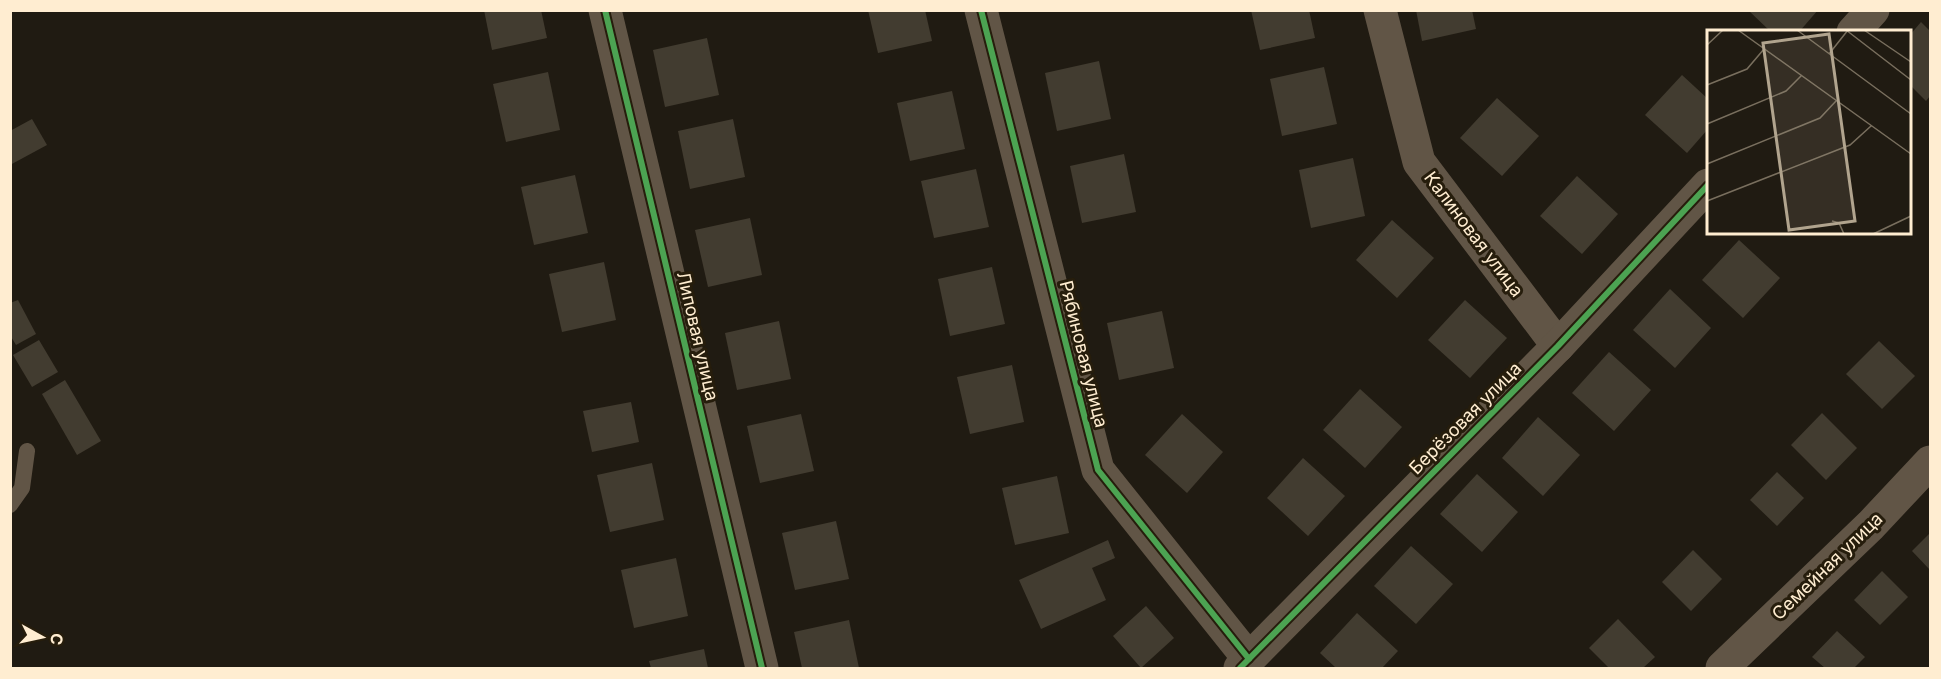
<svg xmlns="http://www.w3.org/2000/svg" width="1941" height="679" viewBox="0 0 1941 679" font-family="Inter,sans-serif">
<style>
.building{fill:#423c30}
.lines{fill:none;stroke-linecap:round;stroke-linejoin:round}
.service{stroke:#615546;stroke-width:16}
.minor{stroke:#615546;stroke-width:33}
.cycleway-casing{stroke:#261d0c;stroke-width:10}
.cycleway{stroke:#4ca352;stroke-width:6}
.labels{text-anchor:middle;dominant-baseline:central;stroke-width:6;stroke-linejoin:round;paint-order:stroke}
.street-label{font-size:18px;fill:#ffedd1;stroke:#261d0c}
.inset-road{fill:none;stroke:#796f5e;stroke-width:1.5}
.view{fill:#b1a48e;fill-opacity:0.15;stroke:#b1a48e;stroke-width:3}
.inset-edge{fill:none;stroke:#ffedd1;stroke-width:3}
</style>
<rect width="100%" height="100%" fill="#201b12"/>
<g class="building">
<polygon points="484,10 541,10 547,38 492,50"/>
<polygon points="868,10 925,10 932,41 878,53"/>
<polygon points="1251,10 1309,10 1315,38 1260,50"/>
<polygon points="1416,10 1472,10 1476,29 1422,41"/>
<polygon points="1748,10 1818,10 1799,32 1771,32"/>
<polygon points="1921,22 1930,31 1930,96 1926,101 1910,85 1910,35"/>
<polygon points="707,38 719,95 665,107 653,50"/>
<polygon points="1099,61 1111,119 1057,131 1045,73"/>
<polygon points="1324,67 1337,124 1282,136 1270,79"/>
<polygon points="548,72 560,130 506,142 493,84"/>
<polygon points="1682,75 1708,99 1708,129 1687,153 1645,115"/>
<polygon points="952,91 965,149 910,161 897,103"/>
<polygon points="1497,98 1539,136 1502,176 1460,138"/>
<polygon points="32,119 47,145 10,165 10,131"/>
<polygon points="733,119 745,177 690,189 678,131"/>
<polygon points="1124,154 1136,212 1082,223 1070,166"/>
<polygon points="1353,158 1365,216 1311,228 1299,170"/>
<polygon points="976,169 989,227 934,238 921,181"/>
<polygon points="575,175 588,233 534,245 521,187"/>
<polygon points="1577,176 1618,214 1582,254 1540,216"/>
<polygon points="750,218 762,275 708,287 695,230"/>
<polygon points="1392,220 1434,258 1397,298 1356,260"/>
<polygon points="1739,240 1780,278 1743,318 1702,280"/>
<polygon points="604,262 616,320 562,332 549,274"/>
<polygon points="992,267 1005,324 950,336 938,279"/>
<polygon points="1670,289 1711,328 1675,368 1633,330"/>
<polygon points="18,300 36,334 16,345 10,335 10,303"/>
<polygon points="1465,300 1507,338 1470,378 1428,340"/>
<polygon points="1162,311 1174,368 1119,380 1107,323"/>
<polygon points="779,321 791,379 737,390 725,333"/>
<polygon points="39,340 58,372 32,387 13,355"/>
<polygon points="1879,341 1915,376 1882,409 1846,374"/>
<polygon points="1609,352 1651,390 1614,431 1572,393"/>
<polygon points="1012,365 1024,422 970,434 957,377"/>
<polygon points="65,380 101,441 77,455 42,394"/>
<polygon points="1360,389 1402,427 1365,468 1323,430"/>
<polygon points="631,402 639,442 592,452 583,411"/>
<polygon points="1822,413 1857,448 1826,480 1791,445"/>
<polygon points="801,414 814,471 760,483 747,426"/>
<polygon points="1182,414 1223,452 1187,493 1145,455"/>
<polygon points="1538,417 1580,455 1543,496 1502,458"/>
<polygon points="1303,458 1345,496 1308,536 1267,498"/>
<polygon points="652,463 664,520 610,532 597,475"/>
<polygon points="1777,472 1804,498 1777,526 1750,500"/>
<polygon points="1477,474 1518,512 1482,552 1440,514"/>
<polygon points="1057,476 1069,533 1015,545 1002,488"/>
<polygon points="836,521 849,579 795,590 782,533"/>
<polygon points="1930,533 1930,570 1912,551"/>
<polygon points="1108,540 1115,558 1092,568 1106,600 1041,629 1019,580"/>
<polygon points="1411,546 1453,584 1416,624 1374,586"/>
<polygon points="1693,550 1722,579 1691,611 1662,582"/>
<polygon points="676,558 688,616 634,628 621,570"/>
<polygon points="1882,571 1908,597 1880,625 1854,600"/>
<polygon points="1146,606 1174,638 1141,668 1113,636"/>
<polygon points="1357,613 1398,651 1382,668 1336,668 1320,653"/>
<polygon points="1618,619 1655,657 1643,668 1609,668 1589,648"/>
<polygon points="849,620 859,668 802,668 794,632"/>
<polygon points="1837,631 1865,657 1854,668 1825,668 1812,657"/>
<polygon points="704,649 708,668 651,668 649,661"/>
</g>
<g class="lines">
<polyline class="service" points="10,505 22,488 27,451"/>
<g class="minor">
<polyline points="605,10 762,668"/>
<polyline points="981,10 1098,470 1249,659"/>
<polyline points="1380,10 1419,162 1558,346"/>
<polyline points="1853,32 1873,10"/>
<polyline points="1240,668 1558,346 1708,185"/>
<polyline points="1722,668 1871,525 1930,462"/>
</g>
<g class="cycleway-casing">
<g id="cycleway">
<polyline points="605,10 762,668"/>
<polyline points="981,10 1098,470 1249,659"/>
<polyline points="1240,668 1558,346 1708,185"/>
</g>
</g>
<use href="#cycleway" class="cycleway"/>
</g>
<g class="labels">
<g class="street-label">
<text transform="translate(1474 234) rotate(53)">Калиновая улица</text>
<text transform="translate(698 336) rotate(77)">Липовая улица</text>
<text transform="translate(1084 354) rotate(76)">Рябиновая улица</text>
<text transform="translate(1465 418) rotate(-45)">Берёзовая улица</text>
<text transform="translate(1827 566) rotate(-44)">Семейная улица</text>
</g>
</g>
<g transform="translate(1707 30)">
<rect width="204" height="204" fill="#201b12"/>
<path class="inset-road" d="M31 0 204 124M90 0 204 84M139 0 204 50M157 0 204 32M0 15 16 0M122 24 141 0M0 55 40 39 57 19M0 94 79 61 95 45M0 134 113 88 129 71M0 171 143 115 164 96M125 191 132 193 137 204M166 204 204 186"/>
<path class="view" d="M122 4 148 191 82 200 56 13Z"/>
<rect width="204" height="204" class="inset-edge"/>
</g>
<rect width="1941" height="679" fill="none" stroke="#ffedd1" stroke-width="24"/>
<g transform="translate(42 637) rotate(98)" stroke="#261d0c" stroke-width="4.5" paint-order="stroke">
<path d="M0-4.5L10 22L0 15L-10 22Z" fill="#ffedd1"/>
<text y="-9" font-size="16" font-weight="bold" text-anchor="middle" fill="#ffedd1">С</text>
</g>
</svg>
